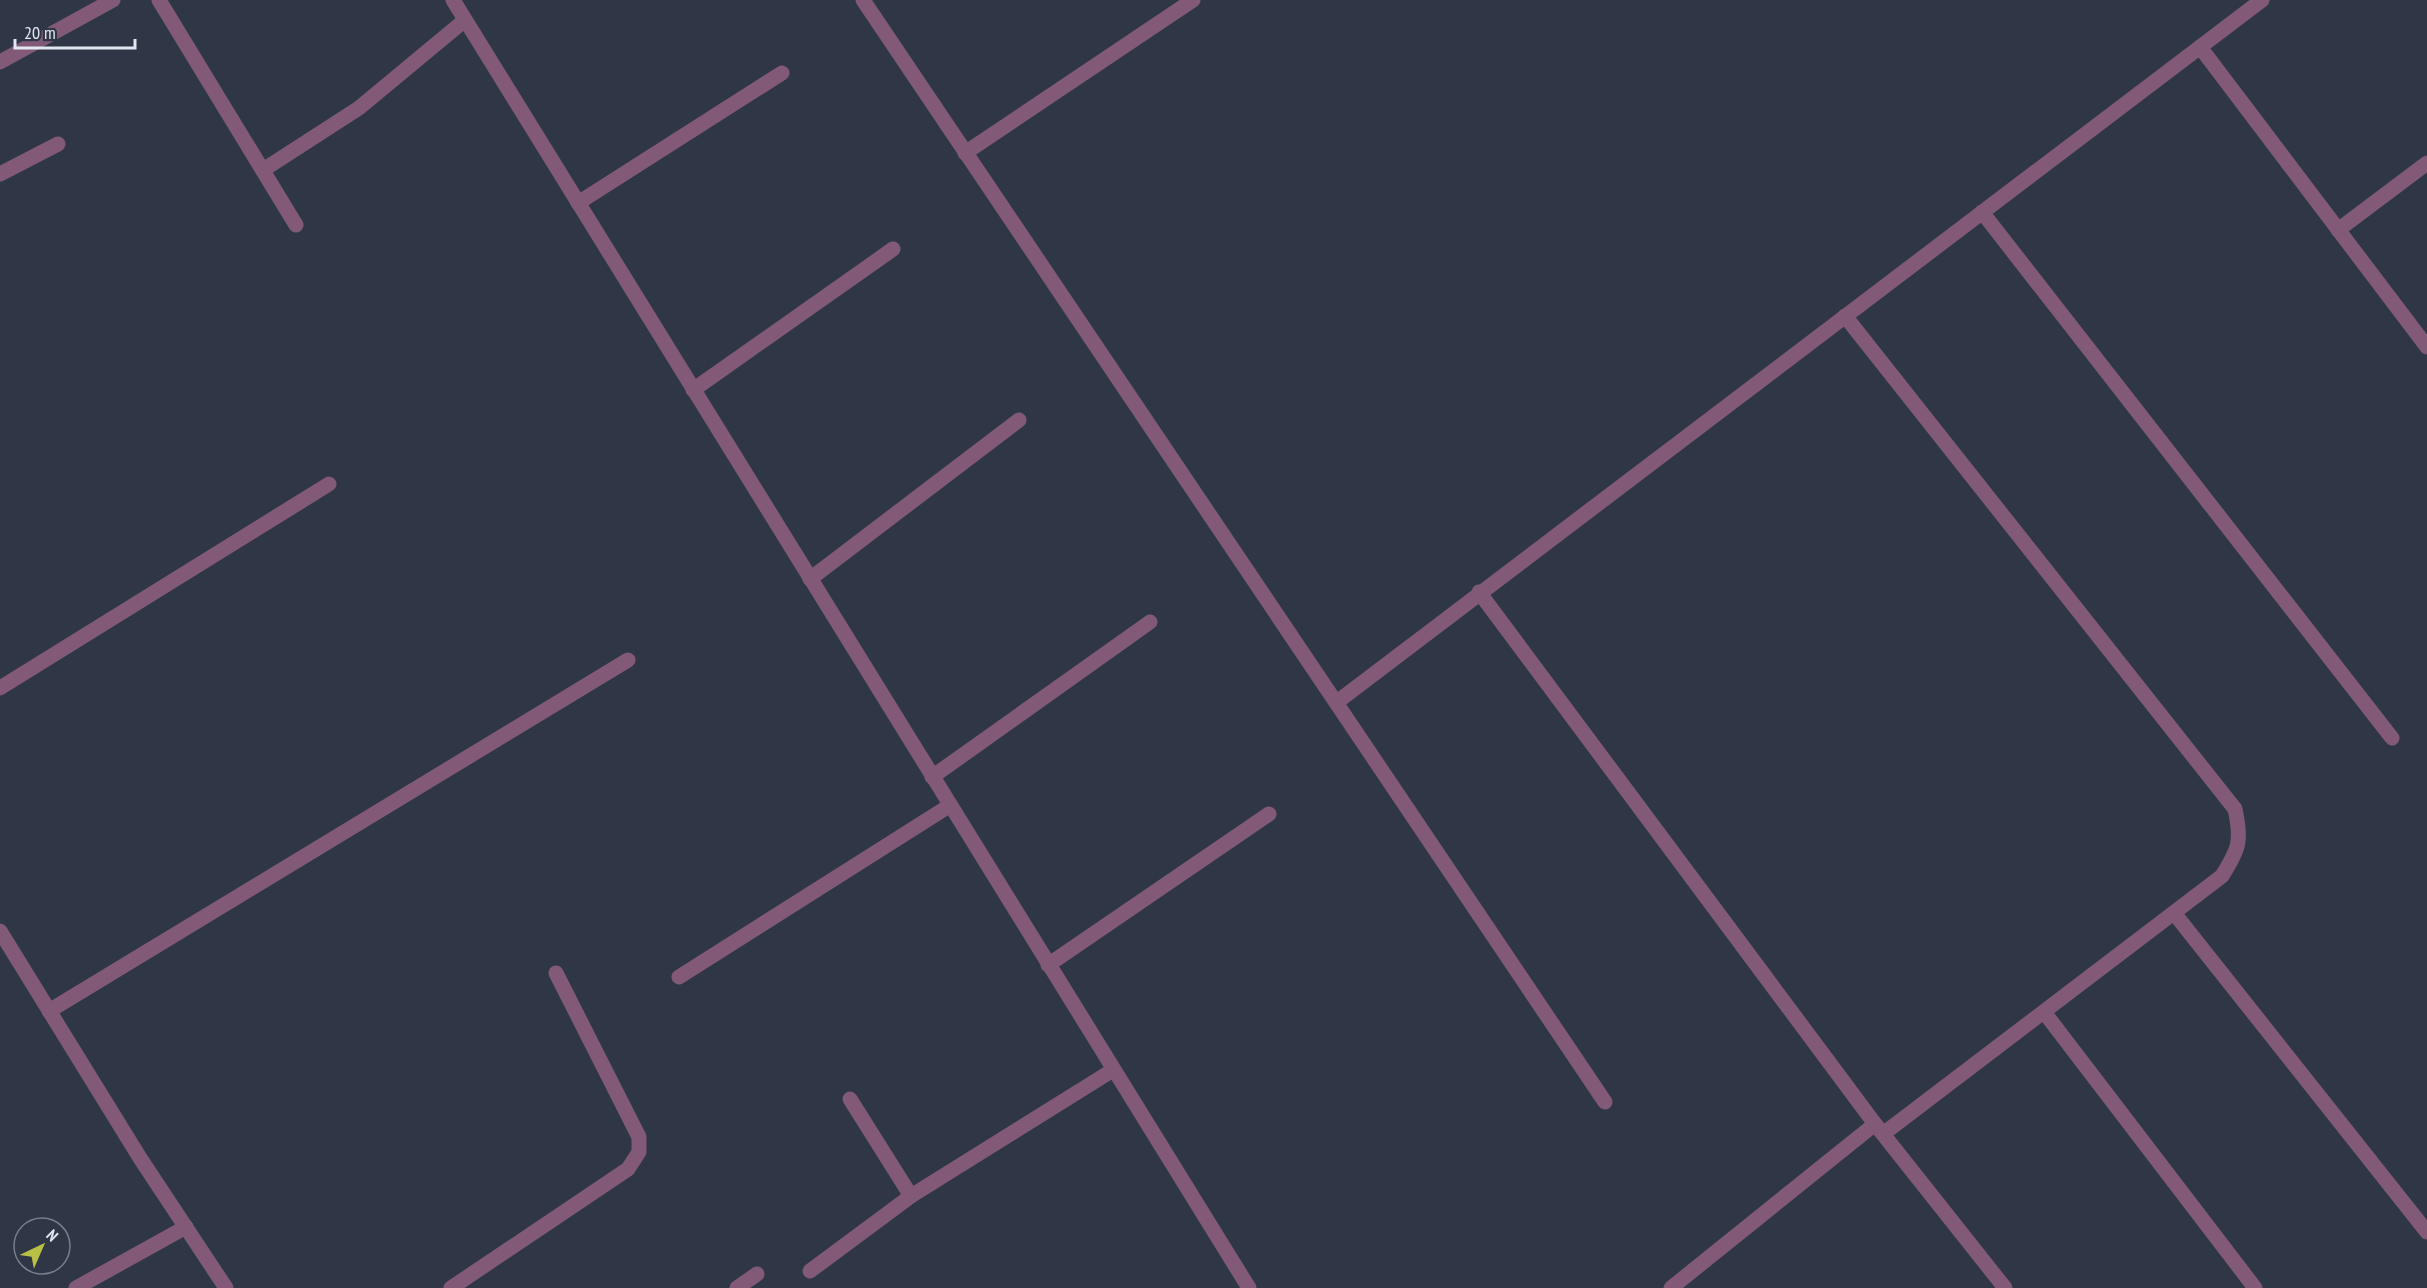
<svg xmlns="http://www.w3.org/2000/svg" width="2427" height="1288" viewBox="0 0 2427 1288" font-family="'PT Sans Narrow',sans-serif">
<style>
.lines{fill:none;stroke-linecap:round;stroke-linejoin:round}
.minor{stroke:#825a77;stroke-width:15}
</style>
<rect width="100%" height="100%" fill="#2f3747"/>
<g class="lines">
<g class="minor">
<polyline points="159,0 296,225"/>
<polyline points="453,0 1249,1288"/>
<polyline points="863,0 1605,1102"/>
<polyline points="2200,47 2427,347"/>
<polyline points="0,62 113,0"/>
<polyline points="965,153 1193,0"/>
<polyline points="263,170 359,108 465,20"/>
<polyline points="0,174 58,144"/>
<polyline points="578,203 782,73"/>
<polyline points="1982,212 2392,738"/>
<polyline points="2338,230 2427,163"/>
<path d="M1845 316 2235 809C2242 841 2239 849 2222 876L1883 1134"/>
<polyline points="693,390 893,249"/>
<polyline points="810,579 1019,420"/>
<polyline points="1479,592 1875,1124 2005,1288"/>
<polyline points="0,688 329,484"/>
<polyline points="1337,702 2262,0"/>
<polyline points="932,777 1150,622"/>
<polyline points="2174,913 2427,1232"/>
<polyline points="0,931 140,1158 226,1288"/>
<polyline points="1048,965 1269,814"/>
<polyline points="679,977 949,806"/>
<polyline points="49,1011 628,660"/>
<polyline points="2044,1012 2255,1288"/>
<polyline points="850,1099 911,1196"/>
<polyline points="810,1271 911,1196 1113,1070"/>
<polyline points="76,1288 186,1227"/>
<polyline points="451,1288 628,1169 639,1152 639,1137 556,973"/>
<polyline points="737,1288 757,1274"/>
<polyline points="1671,1288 1875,1124"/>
</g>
</g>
<g transform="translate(42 1246) rotate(44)"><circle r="28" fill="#2f3747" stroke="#777e8b" stroke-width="1.5"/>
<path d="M0-4.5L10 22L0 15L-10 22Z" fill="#bac046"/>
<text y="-9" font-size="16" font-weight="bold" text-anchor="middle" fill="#e2e8f2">N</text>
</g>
<path d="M15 39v9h120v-9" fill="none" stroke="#e2e8f2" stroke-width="3"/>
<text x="24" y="39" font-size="18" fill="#e2e8f2" stroke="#2f3747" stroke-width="4.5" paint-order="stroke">20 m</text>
</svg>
